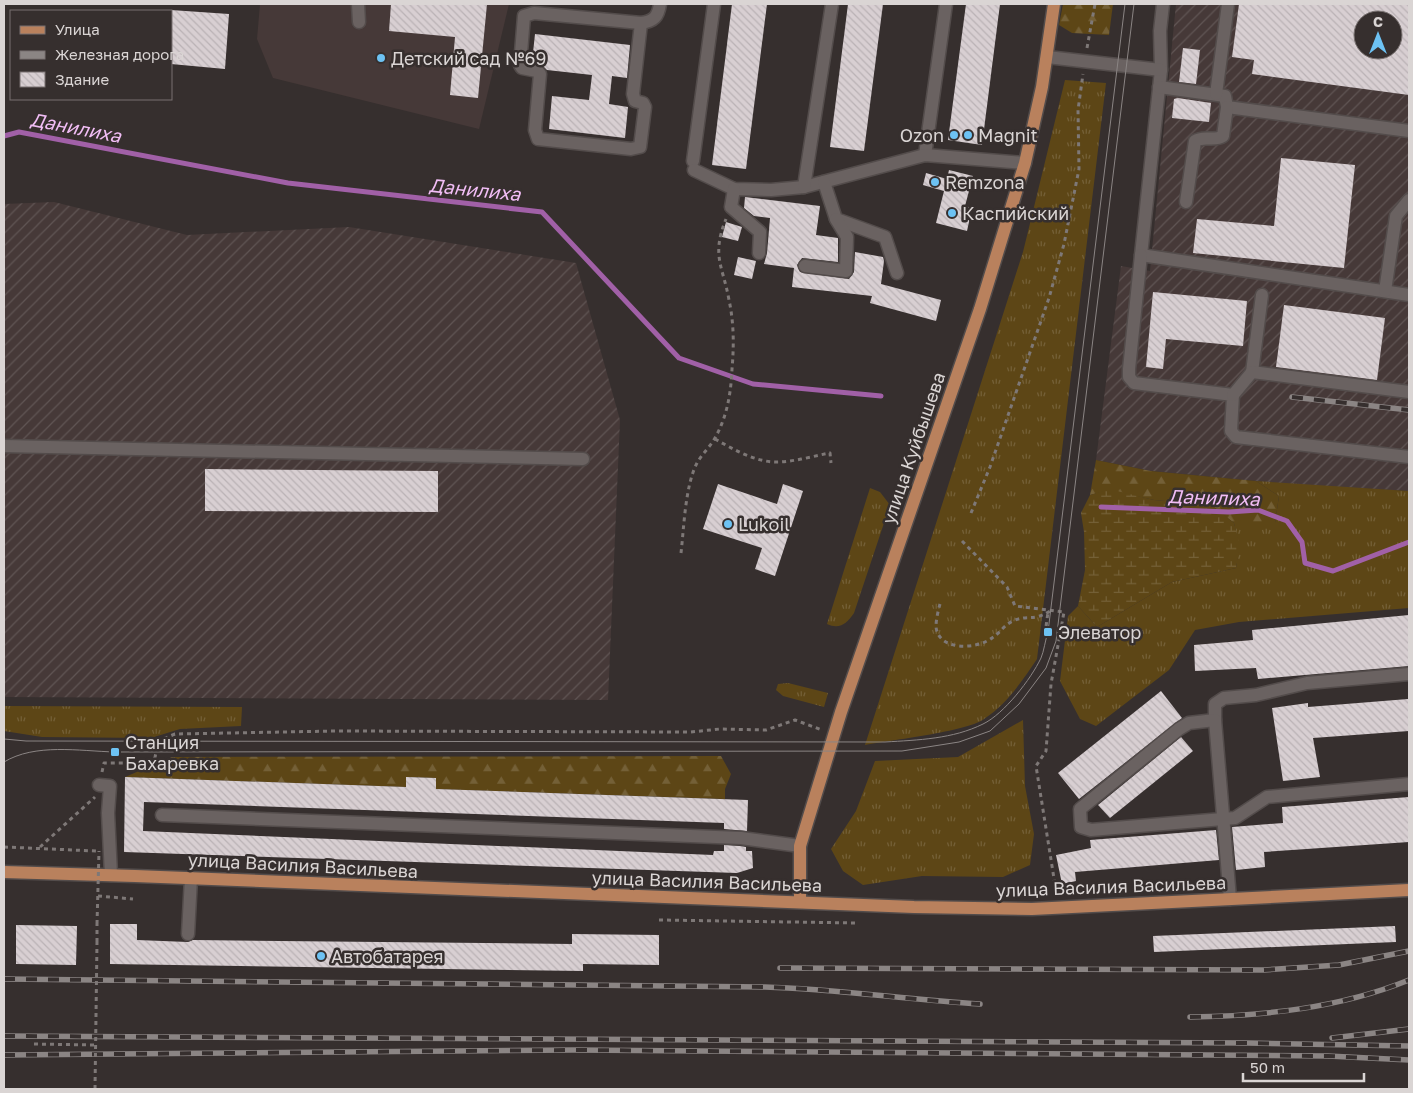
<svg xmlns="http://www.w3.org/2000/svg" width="1413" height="1093" viewBox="0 0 1413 1093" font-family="'Golos Text',sans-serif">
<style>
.built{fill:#463938}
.industrial{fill:url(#industrial-furrows);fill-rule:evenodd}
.grass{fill:url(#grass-tufts)}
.forest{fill:url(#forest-firs)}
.wetland{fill:url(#wetland-marsh)}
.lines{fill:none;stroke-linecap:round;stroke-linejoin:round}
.stream{stroke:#a160a7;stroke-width:5}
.building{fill:url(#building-back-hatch);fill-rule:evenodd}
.minor-casing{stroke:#534c4b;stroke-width:15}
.major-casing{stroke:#534c4b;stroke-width:15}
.path{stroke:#7e7877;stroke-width:3;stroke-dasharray:4 4;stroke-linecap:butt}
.minor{stroke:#6a6261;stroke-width:12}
.major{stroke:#b9815d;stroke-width:12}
.tram{stroke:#8b8584;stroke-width:1}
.rail-casing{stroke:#8b8584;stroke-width:5.5}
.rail{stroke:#362f2e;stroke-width:4;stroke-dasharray:11;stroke-linecap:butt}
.path-bridge{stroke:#7e7877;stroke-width:3;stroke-dasharray:4 4;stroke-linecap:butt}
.poi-dot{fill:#6dc2f3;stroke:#362f2e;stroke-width:2}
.labels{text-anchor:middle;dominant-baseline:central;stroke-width:5;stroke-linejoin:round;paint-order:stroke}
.poi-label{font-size:18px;fill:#dad5d4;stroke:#362f2e;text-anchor:start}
.street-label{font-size:18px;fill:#dad5d4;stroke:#362f2e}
.water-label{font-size:19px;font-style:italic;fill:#f1bdf5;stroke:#362f2e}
</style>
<defs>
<pattern id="industrial-furrows" width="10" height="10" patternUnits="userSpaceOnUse" patternTransform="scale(1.25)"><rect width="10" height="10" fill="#463938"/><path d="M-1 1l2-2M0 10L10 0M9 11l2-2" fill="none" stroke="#605554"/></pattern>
<pattern id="grass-tufts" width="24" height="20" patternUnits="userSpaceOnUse" patternTransform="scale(1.25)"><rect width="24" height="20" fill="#5d4616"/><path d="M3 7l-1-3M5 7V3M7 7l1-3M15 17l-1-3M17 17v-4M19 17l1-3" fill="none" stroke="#746037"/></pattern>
<pattern id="forest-firs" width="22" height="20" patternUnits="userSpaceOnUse" patternTransform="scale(1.25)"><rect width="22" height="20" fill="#5d4616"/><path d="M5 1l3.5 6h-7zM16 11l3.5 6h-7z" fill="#746037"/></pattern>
<pattern id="wetland-marsh" width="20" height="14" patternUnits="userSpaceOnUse" patternTransform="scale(1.25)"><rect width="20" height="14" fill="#5d4616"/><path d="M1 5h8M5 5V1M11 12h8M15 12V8" fill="none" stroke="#746037"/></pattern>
<pattern id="building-back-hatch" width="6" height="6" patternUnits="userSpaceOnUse" patternTransform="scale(1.25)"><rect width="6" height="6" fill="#d8cfd2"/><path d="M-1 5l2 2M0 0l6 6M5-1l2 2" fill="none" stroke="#bab2b5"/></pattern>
</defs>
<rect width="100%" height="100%" fill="#362f2e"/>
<polygon class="built" points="260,4 509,4 479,129 273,78 257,39"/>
<g class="industrial">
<path d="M1176 4H1409V491L1299 485 1151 471 1096 460 1121 266 1150 271ZM1363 20H1393V50H1363Z"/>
<polygon points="54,202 187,235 349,227 576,263 620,420 608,700 4,697 4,204"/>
</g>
<g class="grass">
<path d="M1065 80 1106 83 1037 659C1022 681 1007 704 984 719 966 732 890 740 865 745L1023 252Z"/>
<polygon points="1256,481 1409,491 1409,608 1239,622 1195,630 1169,670 1096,726 1080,719 1060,681 1068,616 1078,606 1097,627 1172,582 1236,568 1239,546 1234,523 1275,523 1279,496"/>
<path d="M870 488 880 492 890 505 854 613C847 623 840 630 827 624Z"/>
<polygon points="788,683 828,693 824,707 783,696 776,690 778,684"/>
<polygon points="4,706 242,707 241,726 180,729 151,738 42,737 4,731"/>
<polygon points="1023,720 1025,786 1034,834 1030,865 1003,877 922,876 863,885 843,871 831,849 856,811 875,761 958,757"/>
</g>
<g class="forest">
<polygon points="1063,4 1113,4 1109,35 1072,33 1059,25"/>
<polygon points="1096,460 1151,471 1256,481 1279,496 1275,523 1234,523 1211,505 1154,500 1109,490 1090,495"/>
<polygon points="721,756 731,774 725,789 725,799 436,789 436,778 406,777 406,787 125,777 172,757"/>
</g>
<polygon class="wetland" points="1109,489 1154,500 1212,505 1234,523 1240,546 1236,568 1172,582 1097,627 1078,606 1085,570 1084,532 1081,513 1090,495"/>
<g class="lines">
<g class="stream">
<polyline points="4,136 19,132 288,183 542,212 679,358 753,384 881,396"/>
<polyline points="1101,507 1229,512 1258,510 1287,521 1302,542 1305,563 1333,571 1409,542"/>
</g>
</g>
<g class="building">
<polygon points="391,4 487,4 478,98 450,95 455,37 389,31"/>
<polygon points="732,4 767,4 746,169 712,165"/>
<polygon points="848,4 883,4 864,151 830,147"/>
<polygon points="966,4 1000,4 982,145 948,140"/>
<path d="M1239 4H1409V95L1252 74 1254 60 1232 57ZM1363 20H1393V50H1363Z"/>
<polygon points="171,10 229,14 225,69 171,64"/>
<polygon points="535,34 630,45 627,78 612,76 609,104 628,107 625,138 549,129 552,96 589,100 592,75 547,70 542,65 532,62"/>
<polygon points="1183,48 1200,50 1196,84 1179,82"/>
<polygon points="1178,98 1211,103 1209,122 1172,118 1174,99"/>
<polygon points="1281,158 1355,165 1344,268 1193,253 1197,219 1274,226"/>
<polygon points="949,170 973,176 965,206 972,208 967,231 936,223 944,191 923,185 926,173 947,179"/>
<polygon points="745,197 820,206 816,235 838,238 838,262 802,258 797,265 800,272 849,279 854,272 855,252 883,257 884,261 881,284 941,300 936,321 870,303 872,296 792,287 794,268 764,264 767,253 770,218 754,216 744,208"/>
<polygon points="726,222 742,227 738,241 722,237"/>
<polygon points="738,257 756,261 752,279 734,275"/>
<polygon points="1153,292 1247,301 1243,346 1166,339 1163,369 1146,367"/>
<polygon points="1284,305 1385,318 1377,380 1276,367"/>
<polygon points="205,469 438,471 438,512 205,511"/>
<polygon points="718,484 777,504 783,484 803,491 775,576 755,569 762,548 703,529"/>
<polygon points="1409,615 1409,666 1258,679 1256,668 1195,671 1194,645 1253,640 1252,630"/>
<polygon points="1161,691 1182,718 1079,799 1058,773"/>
<polygon points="1408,699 1409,731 1313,738 1320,777 1283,781 1272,708 1308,703 1308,707"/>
<polygon points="1181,737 1193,751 1110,818 1098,805"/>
<polygon points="125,777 406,787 406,777 436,778 436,789 748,800 747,831 724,829 724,823 144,802 143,831 713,855 714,851 724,851 724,845 740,846 746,847 746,851 752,851 753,868 737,873 124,852"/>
<polygon points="1409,797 1409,842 1264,852 1265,867 1236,870 1232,827 1283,823 1282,807"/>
<polygon points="1216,830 1219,860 1075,872 1076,881 1062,884 1056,855 1091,848 1090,840"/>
<polygon points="110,924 137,924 137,940 188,942 193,940 572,944 572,934 659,935 659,965 583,964 583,971 110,964"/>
<polygon points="16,925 77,926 76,965 16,964"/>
<polygon points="1395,926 1396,942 1154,952 1153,936"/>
</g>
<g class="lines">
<g class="minor-casing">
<g id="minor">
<polyline points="358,4 359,22"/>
<polyline points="1163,4 1160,31 1161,70 1141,255 1409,295"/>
<path d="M641 23 633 94 635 101 643 103 645 107 640 147 631 149 538 139 535 130 540 74 537 71 522 68 520 65 524 16 534 13 641 23C654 21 658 17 660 4"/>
<polyline points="1047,57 1161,70"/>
<polyline points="1159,87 1225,96 1227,107 1409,131"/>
<polyline points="1216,94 1228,4"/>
<polyline points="925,155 946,4"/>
<polyline points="693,161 714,4"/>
<polyline points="694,170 734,189 771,190 804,187 925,155 1025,163"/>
<polyline points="824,182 836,219 885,237 897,273"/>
<polyline points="804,187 832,4"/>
<polyline points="734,189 731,207 760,232 759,253"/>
<path d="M1186 202 1195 141C1204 135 1214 142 1223 136L1227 107"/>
<polyline points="1141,255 1129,369 1129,377 1134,383 1233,395 1231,431 1236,437 1409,457"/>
<polyline points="805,266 846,271 847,237 836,219"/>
<polyline points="1385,291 1396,216 1409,200"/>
<polyline points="1252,372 1262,295"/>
<polyline points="1233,395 1252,372 1409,392"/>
<polyline points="4,446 583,459"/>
<polyline points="1215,720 1215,704 1224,698 1256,695 1307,683 1409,674"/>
<polyline points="99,785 110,786 108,813 111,875"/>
<polyline points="162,815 741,838 800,846"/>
<path d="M1230 899C1225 839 1220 780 1215 720L1189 723 1179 729 1080 809 1081 827 1091 830 1235 818 1267 797 1409 784"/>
<polyline points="188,934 191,878"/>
</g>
</g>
<g class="major-casing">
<g id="major">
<polyline points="4,872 135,876 914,907 1032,909 1409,890"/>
<polyline points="800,902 800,846 841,712 980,309 1025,163 1042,87 1054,4"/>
</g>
</g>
<g class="path">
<polyline points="1087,48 1095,4"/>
<path d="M715 439C733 449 755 462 776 462 794 462 813 456 830 453L831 463"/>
<polyline points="971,513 990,467 1049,298 1064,244 1079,169 1078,110 1083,74"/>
<polyline points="962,541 1007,587 1015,606 1064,612 1051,684 1046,751 1036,766 1056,891"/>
<path d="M681 553C684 528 685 486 697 463 702 454 710 447 715 438 727 417 731 393 732 369 734 346 734 323 729 300 723 266 711 256 726 219"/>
<path d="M940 604C938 611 936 620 936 627 939 652 978 649 992 638 1000 633 1004 625 1013 621 1028 614 1033 622 1050 611"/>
<polyline points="1045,634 1048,612"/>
<polyline points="102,772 104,763 154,763 158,741 175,734 336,731 691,732 720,729 766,730 795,720 822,730"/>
<polyline points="4,847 96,851"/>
<polyline points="40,847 95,797"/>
<polyline points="98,896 133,899"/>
<polyline points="659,920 857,923"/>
<polyline points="97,942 97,924"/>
<polyline points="34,1044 96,1045"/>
</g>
<use href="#minor" class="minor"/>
<use href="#major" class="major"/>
<g class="tram">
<path d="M4 739 26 741 885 742C918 740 953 739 983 724 1004 714 1031 679 1041 658 1044 651 1045 641 1048 632L1125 4"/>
<path d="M4 762C35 743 79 751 115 752L902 751 959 742 990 731 1019 704 1046 668 1056 641 1134 4"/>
</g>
<g class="rail-casing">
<g id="rail">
<polyline points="1292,397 1409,410"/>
<polyline points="780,968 1264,970 1339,965 1409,951"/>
<path d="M4 979 765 987C838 989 908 1000 980 1004"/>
<path d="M1190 1017C1264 1016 1340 1008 1409 980"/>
<polyline points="4,1036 1248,1043 1409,1046"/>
<polyline points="1332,1038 1409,1029"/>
<polyline points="4,1055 574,1050 1328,1056 1409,1060"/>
</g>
</g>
<use href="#rail" class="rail"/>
<g class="path-bridge">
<polyline points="97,924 99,851"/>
<polyline points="95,1089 97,942"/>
</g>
</g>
<g class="poi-dot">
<circle cx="381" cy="58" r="5"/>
<circle cx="954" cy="135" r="5"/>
<circle cx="968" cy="135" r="5"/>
<circle cx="935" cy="182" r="5"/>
<circle cx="952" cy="213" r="5"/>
<circle cx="728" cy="524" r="5"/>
<rect x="1043" y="627" width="10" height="10" rx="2.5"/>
<rect x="110" y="747" width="10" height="10" rx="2.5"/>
<circle cx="321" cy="956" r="5"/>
</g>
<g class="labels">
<g class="poi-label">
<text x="391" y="58">Детский сад №69</text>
<text x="944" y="135" text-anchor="end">Ozon</text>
<text x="978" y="135">Magnit</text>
<text x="945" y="182">Remzona</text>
<text x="962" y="213">Каспийский</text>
<text x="738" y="524">Lukoil</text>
<text x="1058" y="632">Элеватор</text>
<text x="125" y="742">Станция<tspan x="125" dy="21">Бахаревка</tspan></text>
<text x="331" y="956">Автобатарея</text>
</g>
<g class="street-label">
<text transform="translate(913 448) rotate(-71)">улица Куйбышева</text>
<text transform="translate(303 865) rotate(3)">улица Василия Васильева</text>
<text transform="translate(707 881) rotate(2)">улица Василия Васильева</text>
<text transform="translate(1111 886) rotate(-2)">улица Василия Васильева</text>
</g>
<g class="water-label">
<text transform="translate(76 127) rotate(11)">Данилиха</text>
<text transform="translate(475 189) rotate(6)">Данилиха</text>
<text transform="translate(1214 497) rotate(2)">Данилиха</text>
</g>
</g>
<rect width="1413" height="1093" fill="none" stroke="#dad5d4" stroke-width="10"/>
<rect x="10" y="10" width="162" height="90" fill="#362f2e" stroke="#787170"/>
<rect x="20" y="26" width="25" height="8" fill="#b9815d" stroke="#787170"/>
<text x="55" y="35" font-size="15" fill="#dad5d4">Улица</text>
<rect x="20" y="51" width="25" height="8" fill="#8b8584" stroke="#787170"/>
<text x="55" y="60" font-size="15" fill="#dad5d4">Железная дорога</text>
<rect x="20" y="72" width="25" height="15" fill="url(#building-back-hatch)" stroke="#787170"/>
<text x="55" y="85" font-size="15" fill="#dad5d4">Здание</text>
<g transform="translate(1378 35)"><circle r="24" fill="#362f2e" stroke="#787170"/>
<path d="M0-4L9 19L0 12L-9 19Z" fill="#6dc2f3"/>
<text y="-8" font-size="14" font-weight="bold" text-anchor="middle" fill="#dad5d4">С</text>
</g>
<path d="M1243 1073v8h121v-8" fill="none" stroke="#dad5d4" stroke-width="2.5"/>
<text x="1250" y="1073" font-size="15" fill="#dad5d4" stroke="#362f2e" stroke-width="4" paint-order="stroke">50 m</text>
</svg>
